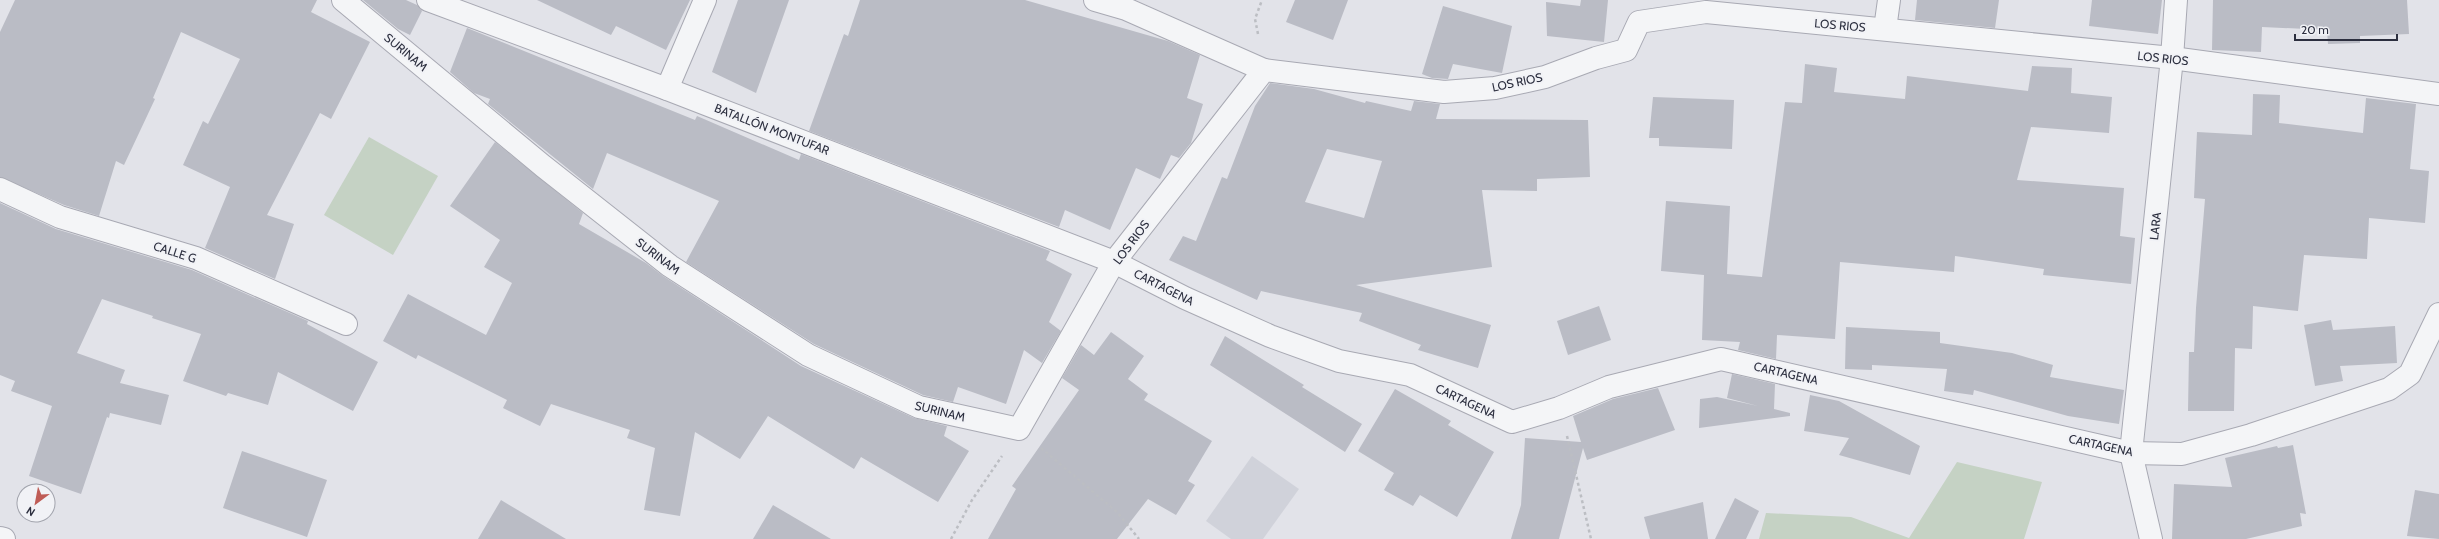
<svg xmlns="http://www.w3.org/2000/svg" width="2439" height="539" viewBox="0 0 2439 539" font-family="Cabin,sans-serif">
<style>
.built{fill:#d0d2da}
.green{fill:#c5d2c4}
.building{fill:#babcc5;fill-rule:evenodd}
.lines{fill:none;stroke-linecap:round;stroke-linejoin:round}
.minor-casing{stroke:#a8a9b3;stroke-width:24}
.path{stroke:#bcbec3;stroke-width:2.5;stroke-dasharray:3 3;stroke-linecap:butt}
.minor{stroke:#f4f5f7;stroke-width:22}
.labels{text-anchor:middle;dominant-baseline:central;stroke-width:4;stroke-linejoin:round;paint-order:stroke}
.street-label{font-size:12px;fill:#2c2f3f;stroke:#f1f2f6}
</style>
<rect width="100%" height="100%" fill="#e2e3e9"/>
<polygon class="built" points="1252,456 1299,489 1263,539 1231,539 1206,521"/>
<g class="green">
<polygon points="369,137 438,176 393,255 324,215"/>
<polygon points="1957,462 2042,482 2024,539 1759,539 1766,513 1851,517 1909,538"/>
</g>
<g class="building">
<polygon points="15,0 317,0 311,12 370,42 331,119 320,113 267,215 294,224 275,279 205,248 230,187 183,165 203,121 208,124 240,59 181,32 153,98 155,99 124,165 116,161 99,216 64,205 0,177 0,32"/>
<polygon points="363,0 406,0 417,5 422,11 410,35 398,29"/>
<polygon points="537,0 690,0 666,50 616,26 611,35"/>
<polygon points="738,0 789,0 756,93 712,72"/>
<polygon points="860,0 1025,0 1168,41 1200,55 1187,98 1203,104 1191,143 1179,158 1171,155 1160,179 1136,168 1110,230 1065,210 1059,227 809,131 844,34 848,36"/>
<polygon points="1295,0 1348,0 1333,40 1286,22"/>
<polygon points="1581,0 1608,0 1604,42 1547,36 1546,2 1580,6"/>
<polygon points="1917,0 1999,0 1995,28 1915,20"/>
<polygon points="2092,0 2162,0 2158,34 2089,26"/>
<polygon points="2213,0 2407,0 2409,34 2360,36 2360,43 2328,44 2327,30 2262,27 2261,52 2212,50"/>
<polygon points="1443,6 1512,26 1502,73 1453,64 1448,79 1432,78 1422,74"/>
<polygon points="467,28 695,120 697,116 799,160 801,154 1050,251 1046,260 1072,274 1049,322 1061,331 1042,363 1024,350 1006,404 958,387 953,402 923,395 814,344 686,262 719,201 607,153 593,189 488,104 490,99 474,93 450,72"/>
<polygon points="1805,64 1837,68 1834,92 1905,99 1907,76 2028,91 2032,66 2072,68 2071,93 2112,97 2109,133 2031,127 2017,180 2124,188 2120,236 2135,238 2131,284 2043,275 2044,269 1955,256 1954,272 1840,262 1835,339 1777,335 1776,359 1738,350 1740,342 1702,340 1704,275 1661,271 1666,201 1730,206 1727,274 1762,277 1785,102 1802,103"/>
<path d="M1270 83 1314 89 1365 103 1366 101 1411 111 1414 101 1440 104 1436 119 1588 120 1590 177 1537 179V191L1482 190 1492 267 1356 285 1491 325 1478 368 1418 350 1421 345 1359 321 1362 313 1261 291 1257 300 1169 260 1183 236 1196 241 1222 177 1227 179 1255 106ZM1327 149 1382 161 1364 218 1305 202Z"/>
<polygon points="2253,94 2280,95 2279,123 2363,133 2366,98 2416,104 2410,169 2429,171 2425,223 2369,218 2367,259 2304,255 2298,311 2253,306 2252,349 2235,348 2234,411 2188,411 2189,352 2194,352 2196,308 2205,199 2194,198 2197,132 2252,135"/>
<polygon points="1653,97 1734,100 1732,149 1659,146 1659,138 1649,138"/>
<polygon points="495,142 583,213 579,224 646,263 663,276 801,366 914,418 947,426 944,436 969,451 938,502 861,457 854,469 768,416 740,459 695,432 680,516 644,510 655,448 627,438 630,430 551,404 540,426 503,408 507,400 418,355 416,359 383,341 408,294 486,335 512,283 484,267 500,240 450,206"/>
<polygon points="0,203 56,229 192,270 308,321 307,324 378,362 353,411 278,372 268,405 228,393 226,396 183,381 201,334 152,318 153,316 102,299 77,353 125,370 120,383 169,395 161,425 110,413 109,418 107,417 81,494 29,476 52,406 11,391 15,381 0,375"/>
<polygon points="1599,306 1611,340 1568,355 1557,321"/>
<polygon points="2331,320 2333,330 2395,326 2397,363 2340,366 2343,381 2315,386 2304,325"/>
<polygon points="1846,327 1940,332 1940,343 2012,353 2053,365 2050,377 2124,390 2119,424 2068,416 1974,390 1973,395 1944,391 1947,369 1872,365 1872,370 1845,369"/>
<polygon points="1111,332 1144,356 1128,379 1148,394 1144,400 1212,441 1188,481 1195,485 1176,515 1148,499 1117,539 988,539 1016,489 1012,486 1079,390 1062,378 1081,345 1094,355"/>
<polygon points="1225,336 1304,385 1302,387 1362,424 1345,452 1210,365"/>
<polygon points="1732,374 1775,384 1774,409 1790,413 1790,416 1699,428 1700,399 1717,397 1758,406 1727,398"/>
<polygon points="1658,388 1675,430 1587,460 1583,448 1559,539 1511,539 1521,505 1525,438 1581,442 1573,416 1613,399"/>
<polygon points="1395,389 1451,421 1448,425 1494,452 1457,517 1420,495 1413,506 1384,490 1394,473 1358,451"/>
<polygon points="1810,395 1839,401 1920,446 1910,475 1839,455 1849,438 1804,431"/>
<polygon points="2293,445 2306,514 2300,513 2302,526 2246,539 2172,539 2174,484 2232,487 2225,458 2277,446 2278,448"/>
<polygon points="242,451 327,480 307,537 223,508"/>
<polygon points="2415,490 2439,494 2439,539 2407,536"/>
<polygon points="1735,498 1759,511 1746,539 1715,539"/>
<polygon points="501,500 566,539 478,539"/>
<polygon points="1703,502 1708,539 1650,539 1644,517"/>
<polygon points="773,505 831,539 753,539"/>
</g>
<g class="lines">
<g class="minor-casing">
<g id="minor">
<polyline points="343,0 543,166 670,266 808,355 919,407 1019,429 1114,262 1264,70 1444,92 1495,88 1545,77 1596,58 1626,50 1639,22 1706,12 2172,58 2439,94"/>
<polyline points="428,0 667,89 1114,262 1185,298 1270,336 1339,361 1410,375 1512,422 1559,408 1609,387 1721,359 2131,453 2182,454 2251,435 2389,389 2410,374 2439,314"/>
<polyline points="1095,0 1126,9 1264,70"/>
<polyline points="1885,29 1889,0"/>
<polyline points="667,89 705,0"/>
<polyline points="0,189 60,217 196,258 346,324"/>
<polyline points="0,538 4,539"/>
<polyline points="2151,539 2131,453 2172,58 2176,0"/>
</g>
</g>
<g class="path">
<polyline points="1258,34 1255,19 1262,0"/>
<polyline points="1567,436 1591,539"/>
<polyline points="1041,448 1117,512 1139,539"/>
<polyline points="951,539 972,500 1002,456"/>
</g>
<use href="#minor" class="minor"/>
</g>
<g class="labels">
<g class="street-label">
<text transform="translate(1840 25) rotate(5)">LOS RIOS</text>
<text transform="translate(406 52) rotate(40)">SURINAM</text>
<text transform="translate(2163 58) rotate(6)">LOS RIOS</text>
<text transform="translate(1517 82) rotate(-12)">LOS RIOS</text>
<text transform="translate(772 129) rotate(21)">BATALLÓN MONTUFAR</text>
<text transform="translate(2155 226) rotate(-84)">LARA</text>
<text transform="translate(1131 242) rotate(-53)">LOS RIOS</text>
<text transform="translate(175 252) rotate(18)">CALLE G</text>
<text transform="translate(658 256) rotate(37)">SURINAM</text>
<text transform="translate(1164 287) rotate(27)">CARTAGENA</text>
<text transform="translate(1786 373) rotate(13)">CARTAGENA</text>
<text transform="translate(1466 401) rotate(25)">CARTAGENA</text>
<text transform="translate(940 411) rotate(14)">SURINAM</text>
<text transform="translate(2101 445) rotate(12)">CARTAGENA</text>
</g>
</g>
<g transform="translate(36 503) rotate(212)"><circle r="19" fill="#f1f2f6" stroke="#a2a4ad"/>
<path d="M0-3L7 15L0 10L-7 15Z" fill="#bf5c56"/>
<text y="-6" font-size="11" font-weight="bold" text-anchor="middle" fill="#2c2f3f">N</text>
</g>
<path d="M2295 34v6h102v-6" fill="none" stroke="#2c2f3f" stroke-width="2"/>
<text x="2301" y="34" font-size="12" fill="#2c2f3f" stroke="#f1f2f6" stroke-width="3" paint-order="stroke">20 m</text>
</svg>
